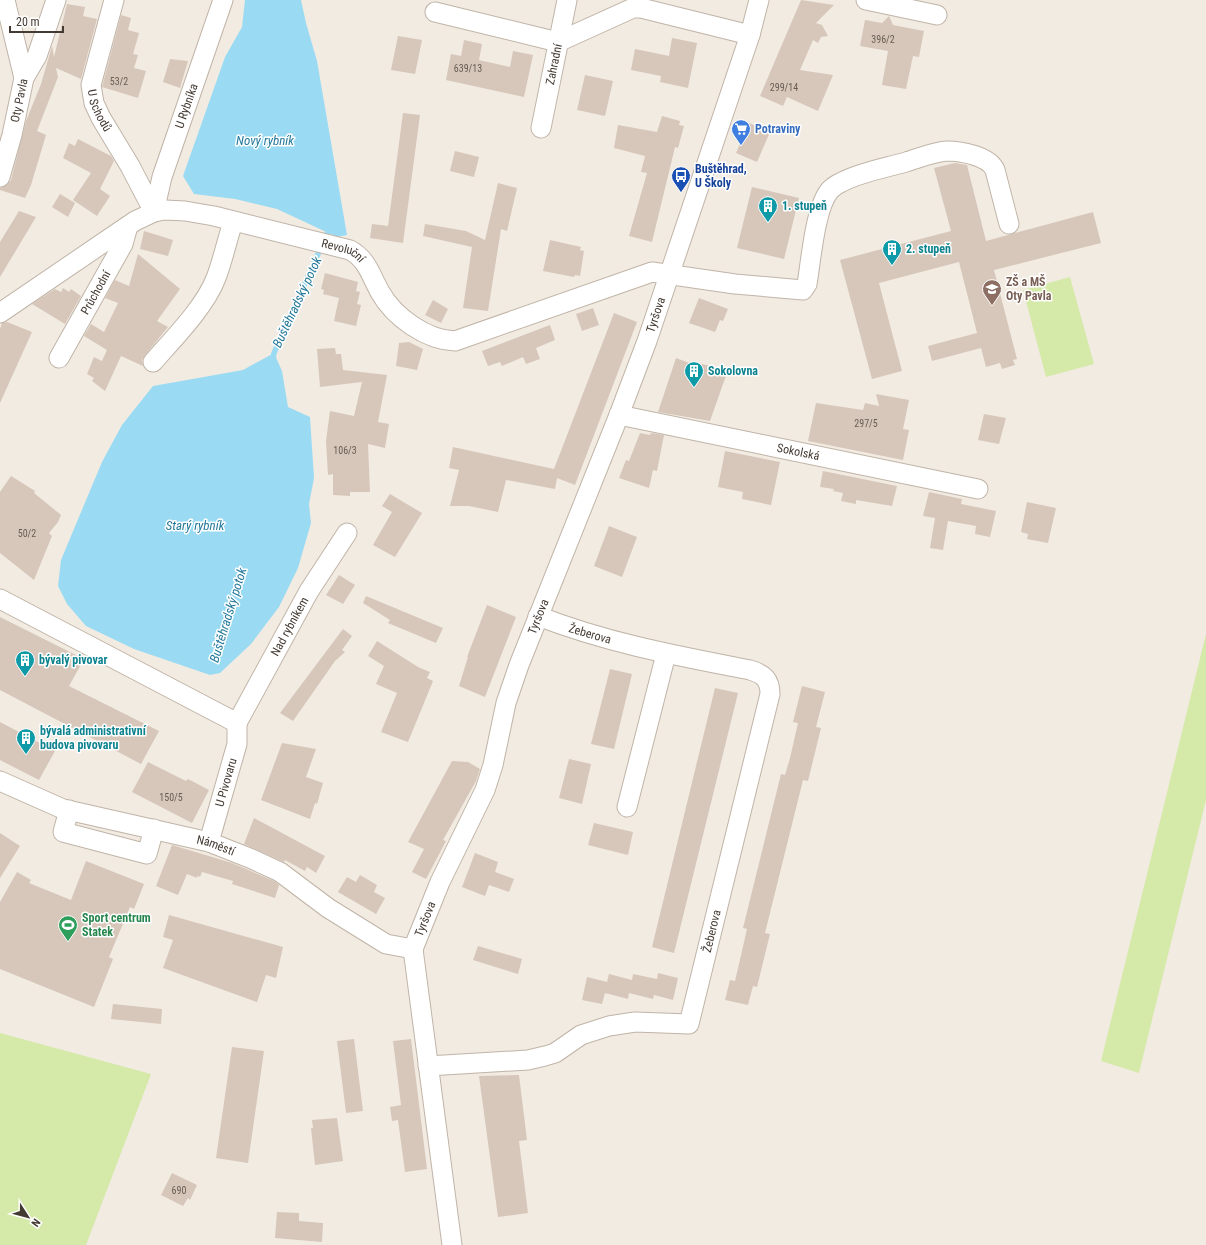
<svg xmlns="http://www.w3.org/2000/svg" width="1206" height="1245" viewBox="0 0 1206 1245" font-family="'Roboto Condensed',sans-serif">
<style>
.green{fill:#d5e9a8}
.water{fill:#9adbf3}
.lines{fill:none;stroke-linecap:round;stroke-linejoin:round}
.stream{stroke:#9adbf3;stroke-width:5.5}
.building{fill:#d7c7ba}
.minor-casing{stroke:#c0b4a7;stroke-width:21}
.minor{stroke:#fff;stroke-width:19}
.labels{text-anchor:middle;dominant-baseline:central;stroke-width:3;stroke-linejoin:round;paint-order:stroke}
.number-label{font-size:10px;fill:#685d54}
.street-label{font-size:12px;fill:#433a32;stroke:#fff}
.shop-label{font-size:12px;font-weight:bold;fill:#366cbe;stroke:#fff;text-anchor:start}
.transit-label{font-size:12px;font-weight:bold;fill:#164399;stroke:#fff;text-anchor:start}
.culture-label{font-size:12px;font-weight:bold;fill:#0d838f;stroke:#fff;text-anchor:start}
.education-label{font-size:12px;font-weight:bold;fill:#785e54;stroke:#fff;text-anchor:start}
.leisure-label{font-size:12px;font-weight:bold;fill:#27864d;stroke:#fff;text-anchor:start}
.water-label{font-size:13px;font-style:italic;fill:#257a9b;stroke:#fff}
</style>
<rect width="100%" height="100%" fill="#f2ebe2"/>
<g class="green">
<polygon points="1070,277 1094,364 1046,377 1023,290"/>
<polygon points="1206,634 1206,800 1139,1073 1101,1061"/>
<polygon points="0,1033 151,1074 86,1245 0,1245"/>
</g>
<g class="water">
<polygon points="245,0 301,0 306,23 317,61 347,235 337,237 277,209 235,199 194,194 183,176 225,57 242,27"/>
<polygon points="274,353 282,371 288,407 310,417 314,478 309,504 311,523 298,568 279,607 251,644 220,673 210,675 134,649 86,626 67,604 58,586 61,560 102,462 122,425 153,386 243,370"/>
</g>
<g class="lines">
<polyline class="stream" points="273,360 274,353 330,227"/>
</g>
<g class="building">
<polygon points="801,0 834,5 816,23 822,25 828,36 821,37 818,43 813,40 800,70 833,75 818,111 787,97 783,106 760,96"/>
<polygon points="67,4 85,7 83,16 97,19 81,79 56,68 58,77 37,131 46,135 31,185 25,198 0,190 0,188 7,185 11,180 26,121 41,84 52,46 54,57"/>
<polygon points="121,15 131,18 128,30 139,33 133,54 138,55 134,68 146,71 138,98 102,87"/>
<polygon points="889,16 893,25 924,31 919,57 913,56 906,89 882,85 888,51 860,46 865,20 882,23"/>
<polygon points="398,36 422,40 415,74 391,70"/>
<polygon points="672,38 697,43 688,88 660,82 661,76 631,70 635,49 669,56"/>
<polygon points="464,40 482,44 479,60 510,67 513,51 533,55 524,97 446,80 451,54 461,56"/>
<polygon points="170,59 188,61 180,88 163,82"/>
<polygon points="585,75 613,81 605,116 577,110"/>
<polygon points="403,113 420,115 403,243 370,238 372,224 388,226"/>
<polygon points="662,116 680,121 679,125 684,126 678,148 675,147 652,242 629,236 647,173 641,172 645,156 614,148 618,125 657,132"/>
<polygon points="749,123 770,132 757,162 736,153"/>
<polygon points="78,139 111,156 114,161 100,189 110,196 97,216 73,200 91,173 63,158 69,143 75,146"/>
<polygon points="455,151 479,157 474,177 450,171"/>
<polygon points="955,163 967,165 986,241 1093,212 1101,243 994,270 1017,359 1013,360 1015,365 1002,369 1000,363 986,367 981,348 932,361 928,346 977,333 959,262 879,283 902,371 872,379 840,260 951,231 934,168"/>
<polygon points="498,183 517,188 507,231 501,229 488,311 463,308 472,247 423,236 425,224 466,231 485,240"/>
<polygon points="752,187 799,198 784,259 737,248"/>
<polygon points="60,194 75,203 68,217 52,207"/>
<polygon points="19,211 36,217 0,277 0,242"/>
<polygon points="144,231 173,240 168,256 140,249"/>
<polygon points="550,240 581,247 580,250 584,251 580,276 575,275 574,277 543,271"/>
<polygon points="138,254 180,289 157,321 168,327 145,355 142,360 143,366 121,356 105,391 92,381 94,378 87,374 94,357 102,361 107,350 84,336 91,324 104,332 118,303 105,298 115,280 129,286"/>
<polygon points="325,273 358,282 356,291 360,292 357,304 361,305 356,326 334,321 339,298 323,294 324,290 321,289"/>
<polygon points="63,288 69,292 71,289 81,296 65,324 32,304 55,289 61,292"/>
<polygon points="699,298 728,309 723,321 720,320 715,332 689,323"/>
<polygon points="433,300 448,309 441,323 425,315"/>
<polygon points="593,308 599,325 582,331 576,314"/>
<polygon points="614,313 637,322 575,485 557,478 555,489 506,480 498,512 469,506 450,506 459,470 449,468 453,447 554,469"/>
<polygon points="7,322 32,332 0,403 0,329 2,323"/>
<polygon points="550,325 555,340 536,348 540,359 526,364 523,357 502,366 500,362 488,366 482,351"/>
<polygon points="409,342 423,349 417,370 396,366 399,343"/>
<polygon points="335,348 336,354 341,354 343,370 387,375 378,422 389,424 385,448 368,444 370,492 350,492 350,496 333,495 333,474 328,475 326,441 330,411 354,416 362,382 320,387 317,349"/>
<polygon points="676,358 700,367 702,364 728,370 710,421 658,412"/>
<polygon points="876,394 909,400 903,429 909,430 903,460 808,441 816,403 863,410 865,403 879,406"/>
<polygon points="984,414 1006,418 999,444 978,440"/>
<polygon points="640,433 650,435 651,433 664,435 657,471 653,470 649,488 619,478 626,460 629,461"/>
<polygon points="725,451 780,462 771,505 742,499 743,492 718,487"/>
<polygon points="823,471 897,486 892,506 856,500 856,504 841,501 843,493 833,491 834,489 820,487"/>
<polygon points="11,476 35,491 34,493 61,515 58,522 49,533 52,536 34,580 0,553 0,492"/>
<polygon points="929,492 962,499 961,504 996,511 990,537 975,534 976,526 948,521 943,550 930,548 935,518 923,516"/>
<polygon points="390,494 422,513 395,557 373,545 392,512 382,506"/>
<polygon points="1027,502 1056,508 1048,543 1027,539 1028,534 1021,532"/>
<polygon points="609,526 637,537 622,577 594,566"/>
<polygon points="339,575 355,585 343,604 326,595"/>
<polygon points="366,596 443,628 436,643 388,623 390,620 363,603"/>
<polygon points="487,605 516,617 485,697 459,686 468,657 467,657"/>
<polygon points="0,617 84,659 69,686 159,731 141,764 0,690"/>
<polygon points="343,629 352,636 342,650 345,652 335,661 293,721 280,713"/>
<polygon points="377,641 418,667 430,672 427,678 433,681 408,742 381,732 397,693 376,684 384,666 368,656"/>
<polygon points="610,669 632,674 614,749 591,744"/>
<polygon points="802,686 825,692 816,727 821,728 808,781 803,780 765,933 770,934 757,987 753,986 748,1005 725,1000 730,980 735,981 739,964 747,929 743,928 781,774 785,775 790,758 798,723 793,722"/>
<polygon points="715,688 738,693 674,953 652,947"/>
<polygon points="0,722 55,751 39,780 0,760"/>
<polygon points="282,743 316,749 306,777 323,783 317,804 315,803 310,819 261,800"/>
<polygon points="569,759 591,764 582,804 559,798"/>
<polygon points="452,761 468,762 480,769 476,781 443,840 446,841 426,879 412,872 424,849 408,842"/>
<polygon points="148,762 186,781 188,779 209,790 192,823 132,792"/>
<polygon points="254,818 325,856 316,873 307,867 305,871 285,860 284,862 244,844"/>
<polygon points="594,823 633,832 628,855 588,845"/>
<polygon points="0,833 20,846 0,878"/>
<polygon points="172,845 232,863 274,881 279,885 275,898 232,884 233,881 202,872 200,877 197,876 197,878 187,874 178,895 156,886"/>
<polygon points="475,853 498,862 495,872 514,879 509,892 489,885 485,896 462,887"/>
<polygon points="86,861 144,884 134,909 130,907 109,957 113,959 94,1007 0,969 0,902 17,872 31,880 29,883 71,900"/>
<polygon points="360,875 377,885 374,892 385,898 376,914 338,892 347,877 356,882"/>
<polygon points="169,915 283,947 276,978 266,975 257,1002 163,968 173,940 163,937"/>
<polygon points="478,946 522,959 518,974 473,960"/>
<polygon points="658,973 678,978 673,1000 654,995 653,999 629,993 628,999 605,993 602,1004 582,1000 587,977 607,982 609,974 632,980 633,974 657,979"/>
<polygon points="113,1004 162,1009 161,1024 111,1019"/>
<polygon points="354,1039 363,1111 346,1113 337,1041"/>
<polygon points="411,1039 427,1169 405,1172 398,1120 392,1121 390,1107 401,1105 393,1041"/>
<polygon points="232,1047 264,1051 248,1163 216,1158"/>
<polygon points="519,1075 527,1140 519,1141 528,1213 498,1217 479,1076"/>
<polygon points="337,1118 343,1161 315,1165 311,1128 313,1128 312,1120"/>
<polygon points="172,1173 197,1185 190,1200 188,1198 183,1206 161,1195"/>
<polygon points="277,1212 299,1213 299,1221 323,1223 322,1242 275,1238"/>
</g>
<g class="lines">
<g class="minor-casing">
<g id="minor">
<path id="s1" d="M114 0 91 85 94 103 101 118 130 166 154 212"/>
<polyline points="866,0 937,15"/>
<polyline points="435,12 558,42 633,8 641,8 750,35"/>
<polyline points="24,78 37,56 56,0"/>
<path id="s2" d="M541 128 567 0"/>
<path id="s3" d="M0 177 12 135 24 78 5 0"/>
<path id="s4" d="M154 212 162 177 223 0"/>
<path id="s5" d="M0 313 135 221 154 212 165 210 185 211 214 216 350 250C367 259 371 276 380 292 394 317 426 340 455 341L652 272 735 284 803 290 807 284C811 261 815 207 830 190 833 187 837 184 842 182 861 172 885 168 906 162 919 158 933 152 947 151 961 151 989 156 995 170L1009 224"/>
<path id="s6" d="M59 358 123 244 128 226"/>
<path d="M153 362C173 339 205 307 216 278 223 260 227 240 233 222"/>
<path id="s7" d="M619 415 978 489"/>
<polyline points="0,599 237,723"/>
<path id="s8" d="M237 723 309 591 347 533"/>
<path id="s9" d="M0 781 63 809 209 842 252 859 280 872 328 908 386 944 413 949"/>
<polyline points="627,807 666,654"/>
<polyline points="69,810 63,832 147,854 154,829"/>
<path id="s10" d="M209 842 237 744V723"/>
<path id="s11" d="M428 1066 528 1060 545 1056 555 1053 581 1035 609 1026 635 1022 689 1024 770 694C770 680 764 674 750 670 678 656 607 643 538 616"/>
<path id="s12" d="M452 1245 413 949 440 882 485 790 493 765 506 703 519 665 619 415 647 341 750 35 759 0"/>
</g>
</g>
<use href="#minor" class="minor"/>
</g>
<defs>
<g id="supermarket-pin" transform="scale(1)"><path d="M0 17L-7.5 6A9.5 9.5 0 1 1 7.5 6Z" fill="#3f7fe0" stroke="#fff"/><path d="M-6-5.5h2.5l.6 2H6L4.5 2H-2.5L-4.4-4H-6ZM-1.5 3.2a1.3 1.3 0 1 0 .1 0ZM3 3.2a1.3 1.3 0 1 0 .1 0Z" fill="#fff"/></g>
<g id="bus-pin" transform="scale(1)"><path d="M0 17L-7.5 6A9.5 9.5 0 1 1 7.5 6Z" fill="#1a4fb4" stroke="#fff"/><path d="M-5-6H5V4H4V6H2V4H-2V6H-4V4H-5ZM-3.5-4V0h7V-4ZM-3.5 1.2v1.5H-2V1.2ZM2 1.2v1.5H3.5V1.2Z" fill="#fff"/></g>
<g id="building-pin" transform="scale(1)"><path d="M0 17L-7.5 6A9.5 9.5 0 1 1 7.5 6Z" fill="#0f9aa8" stroke="#fff"/><path d="M-4-6H4V6H1V3H-1V6H-4ZM-2.5-4.3h1.7v1.8h-1.7ZM.8-4.3h1.7v1.8H.8ZM-2.5-1h1.7V.8h-1.7ZM.8-1h1.7V.8H.8Z" fill="#fff"/></g>
<g id="school-pin" transform="scale(1)"><path d="M0 17L-7.5 6A9.5 9.5 0 1 1 7.5 6Z" fill="#8d6e63" stroke="#fff"/><path d="M0-5L7-2L0 1L-7-2ZM-4 1L0 2.5L4 1V4Q0 6-4 4Z" fill="#fff"/></g>
<g id="stadium-pin" transform="scale(1)"><path d="M0 17L-7.5 6A9.5 9.5 0 1 1 7.5 6Z" fill="#2e9e5b" stroke="#fff"/><path d="M0-5a6.5 5 0 1 0 0 10a6.5 5 0 1 0 0-10ZM-3.5-1.8h7v3.6h-7Z" fill="#fff"/></g>
</defs>
<g fill-rule="evenodd">
<use href="#supermarket-pin" x="741" y="129"/>
<use href="#bus-pin" x="681" y="176"/>
<use href="#building-pin" x="768" y="206"/>
<use href="#building-pin" x="892" y="249"/>
<use href="#school-pin" x="992" y="289"/>
<use href="#building-pin" x="694" y="371"/>
<use href="#building-pin" x="25" y="660"/>
<use href="#building-pin" x="26" y="738"/>
<use href="#stadium-pin" x="68" y="925"/>
</g>
<g class="labels">
<g class="number-label">
<text x="883" y="39">396/2</text>
<text x="468" y="68">639/13</text>
<text x="119" y="81">53/2</text>
<text x="784" y="87">299/14</text>
<text x="866" y="423">297/5</text>
<text x="345" y="450">106/3</text>
<text x="27" y="533">50/2</text>
<text x="171" y="797">150/5</text>
<text x="179" y="1190">690</text>
</g>
<g class="street-label">
<text stroke="none"><textPath href="#s2" startOffset="65">Zahradní</textPath></text>
<text stroke="none"><textPath href="#s3" startOffset="79">Oty Pavla</textPath></text>
<text stroke="none"><textPath href="#s4" startOffset="111">U Rybníka</textPath></text>
<text stroke="none"><textPath href="#s1" startOffset="115">U Schodů</textPath></text>
<text stroke="none"><textPath href="#s5" startOffset="379">Revoluční</textPath></text>
<text stroke="none"><textPath href="#s6" startOffset="75">Průchodní</textPath></text>
<text stroke="none"><textPath href="#s12" startOffset="979">Tyršova</textPath></text>
<text stroke="none"><textPath href="#s7" startOffset="183">Sokolská</textPath></text>
<text stroke="none"><textPath href="#s12" startOffset="655">Tyršova</textPath></text>
<text stroke="none"><textPath href="#s8" startOffset="110">Nad rybníkem</textPath></text>
<text transform="translate(590 634) rotate(16)">Žeberova</text>
<text stroke="none"><textPath href="#s10" startOffset="62">U Pivovaru</textPath></text>
<text stroke="none"><textPath href="#s9" startOffset="226">Náměstí</textPath></text>
<text stroke="none"><textPath href="#s12" startOffset="331">Tyršova</textPath></text>
<text stroke="none"><textPath href="#s11" startOffset="365">Žeberova</textPath></text>
</g>
<g class="shop-label">
<text x="755" y="129">Potraviny</text>
</g>
<g class="transit-label">
<text x="695" y="169">Buštěhrad,<tspan x="695" dy="14">U Školy</tspan></text>
</g>
<g class="culture-label">
<text x="782" y="206">1. stupeň</text>
<text x="906" y="249">2. stupeň</text>
<text x="708" y="371">Sokolovna</text>
<text x="39" y="660">bývalý pivovar</text>
<text x="40" y="731">bývalá administrativní<tspan x="40" dy="14">budova pivovaru</tspan></text>
</g>
<g class="education-label">
<text x="1006" y="282">ZŠ a MŠ<tspan x="1006" dy="14">Oty Pavla</tspan></text>
</g>
<g class="leisure-label">
<text x="82" y="918">Sport centrum<tspan x="82" dy="14">Statek</tspan></text>
</g>
<g class="water-label">
<text x="265" y="140">Nový rybník</text>
<text transform="translate(297 302) rotate(-65)">Buštěhradský potok</text>
<text x="195" y="525">Starý rybník</text>
<text transform="translate(228 615) rotate(-73)">Buštěhradský potok</text>
</g>
</g>
<g transform="translate(28 1217) rotate(126)" stroke="#ffffff" stroke-width="3" paint-order="stroke">
<path d="M0-3L7 15L0 10L-7 15Z" fill="#433a32"/>
<text y="-6" font-size="11" font-weight="bold" text-anchor="middle" fill="#433a32">N</text>
</g>
<path d="M10 26v6h53v-6" fill="none" stroke="#433a32" stroke-width="2"/>
<text x="16" y="26" font-size="12" fill="#433a32" stroke="#ffffff" stroke-width="3" paint-order="stroke">20 m</text>
</svg>
